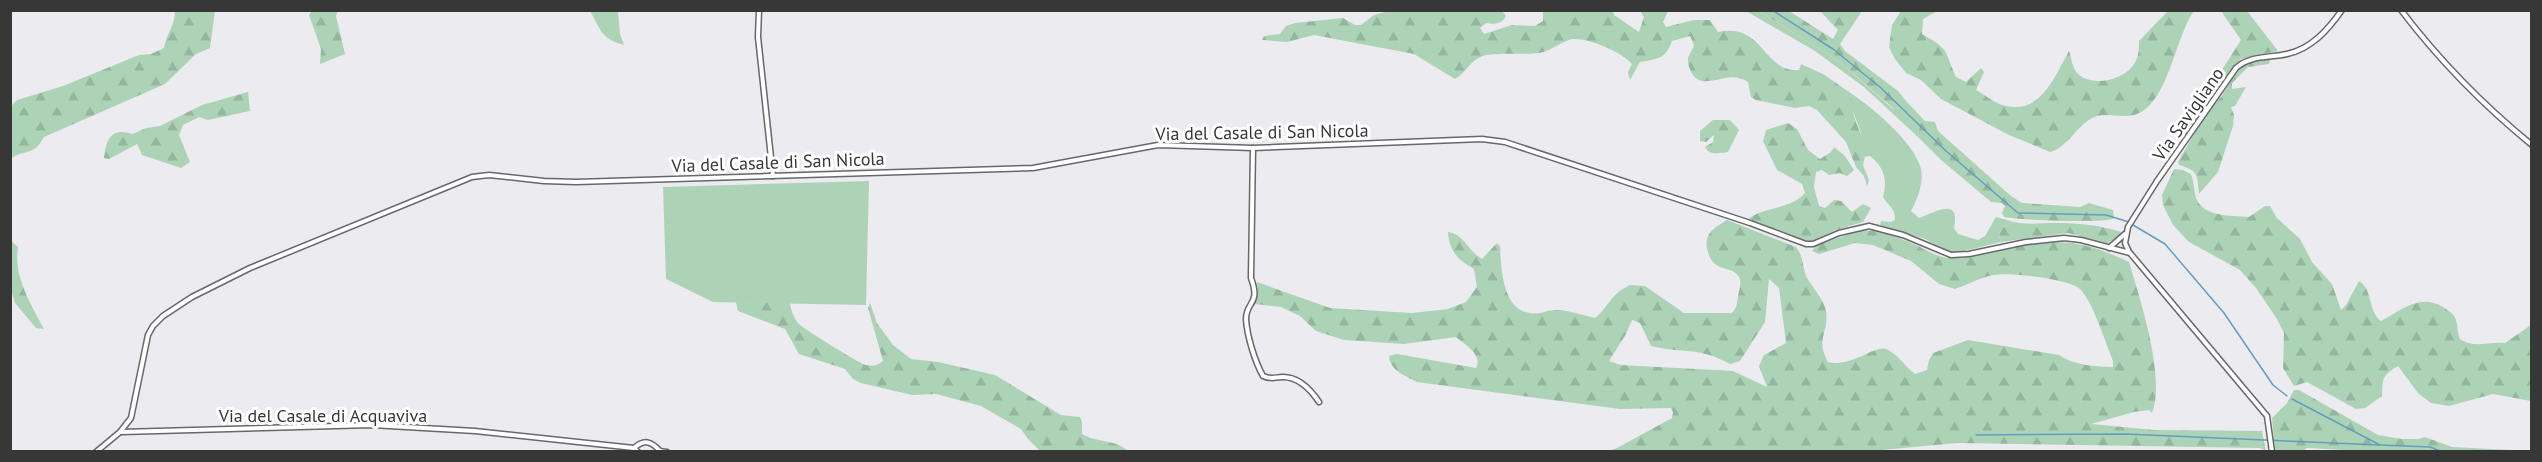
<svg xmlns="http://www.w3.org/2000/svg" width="2542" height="462" viewBox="0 0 2542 462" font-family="'PT Sans',sans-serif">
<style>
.grass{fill:#add3b7}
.forest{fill:url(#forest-firs);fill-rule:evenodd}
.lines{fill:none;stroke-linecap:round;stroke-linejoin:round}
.stream{stroke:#639ebf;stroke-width:1.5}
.street-casing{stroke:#68676a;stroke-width:7}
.street{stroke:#fff;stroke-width:4}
.labels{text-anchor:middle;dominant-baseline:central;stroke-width:6;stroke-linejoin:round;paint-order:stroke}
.street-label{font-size:18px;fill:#373738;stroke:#fff}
</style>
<defs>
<pattern id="forest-firs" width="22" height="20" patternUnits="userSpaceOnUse" patternTransform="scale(1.5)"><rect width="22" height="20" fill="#add3b7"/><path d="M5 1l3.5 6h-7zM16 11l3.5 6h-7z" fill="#95b69e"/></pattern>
</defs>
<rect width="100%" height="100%" fill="#ecebef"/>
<g class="grass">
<path d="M590 11H618L620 34 624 45C601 39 601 30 590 11Z"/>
<polygon points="1746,11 1759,11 1841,63 1893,109 1902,108 1907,102 1925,121 1920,125 1918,137 1864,87 1815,51"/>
<path d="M1852 94C1874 109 1912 141 1920 166 1925 179 1918 199 1911 211L1919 218C1935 212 1961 196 1954 228L1958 234 1978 240 1985 236 1996 217 2014 222 2002 228 1999 234 2001 242 1960 252H1950L1925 239 1880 225 1881 221 1891 222 1895 220C1895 207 1889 207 1883 197 1888 180 1884 167 1870 156L1863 157 1861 133 1851 106Z"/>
<polygon points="869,181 866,305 713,302 666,279 663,187"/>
</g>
<g class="forest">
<polygon points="313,10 338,11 336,16 345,54 320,64 321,49 309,15"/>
<path d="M1392 10 1502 11 1506 16C1501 25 1495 24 1486 23L1480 28 1484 34 1512 25 1535 26 1543 21V11H1613L1614 15 1639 32 1644 17 1640 11H1668L1663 22 1666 27 1694 20H1710L1718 32C1764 22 1763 73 1799 70L1801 64 1823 74 1852 94C1850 113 1859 130 1867 147L1863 165 1869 180 1867 186 1864 176 1856 167 1846 142 1817 110 1809 106 1795 108 1756 100 1751 97 1748 82C1731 71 1718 83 1702 81 1693 80 1687 66 1688 58 1689 54 1693 49 1694 45L1690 36 1672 41C1666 59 1657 59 1640 62L1630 80 1628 72 1632 64C1622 52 1589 38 1573 39 1562 41 1551 51 1539 53 1523 55 1496 52 1483 56 1470 60 1466 73 1455 79L1414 54 1377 47 1314 35 1287 42 1262 40 1264 36 1280 34 1286 26 1295 23 1343 18 1355 25H1361L1374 15Z"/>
<path d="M175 11H215L210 48 196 54 165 84 44 137C34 156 27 149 11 158V106L17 100 63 86 139 55 151 54 164 48C166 34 175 26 175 11Z"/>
<polygon points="1759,11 1789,11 1833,39 1838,30 1820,11 1862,11 1840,44 1845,51 1898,91 1907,102 1902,108 1894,109 1841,63"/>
<path d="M1901 11H1937L1923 19 1922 34C1951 51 1943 48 1956 77L1966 82 1981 68 1984 72 1976 90C1985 95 1996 104 2006 106 2041 114 2055 76 2069 51 2071 57 2072 65 2075 70 2087 89 2124 81 2134 64 2139 57 2139 49 2139 41L2168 11H2194C2175 37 2168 106 2134 115 2122 118 2108 113 2097 116 2078 122 2068 148 2050 152L2009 135 1941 99 1921 80 1906 73 1895 59 1889 47 1892 25Z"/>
<polygon points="2221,11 2247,11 2278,51 2241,59 2185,137 2179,137 2241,40"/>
<path d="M2261 59 2270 60 2269 64 2248 67 2232 83V89L2246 87 2235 106 2231 107 2234 115 2233 126 2218 172 2199 194C2197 175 2199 171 2179 165L2178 162 2209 108 2221 97 2240 66Z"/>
<path d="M248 92 250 111 208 120 199 117 183 125 179 135 190 162 181 168 142 155 137 144 109 159 104 158C106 138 112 127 133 134L146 128 160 126 202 105Z"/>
<path d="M1713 120H1730L1739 130 1728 152C1718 153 1710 156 1705 147L1713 142 1714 135 1706 142 1700 141V131Z"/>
<path d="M1925 121 1935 122 1938 131 2011 196 2022 203 2080 207 2089 203 2113 210 2114 218C2107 224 2018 220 2004 217L2002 213 2005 206 2002 203 1991 202 1940 159 1918 137 1920 124Z"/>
<path d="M1788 123 1797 129 1808 150 1820 159 1831 152 1834 147 1845 156 1854 170 1847 176 1840 173 1829 175 1822 170 1816 172 1814 187 1819 206 1825 208 1834 200 1841 201 1852 212 1863 204 1871 208 1863 222 1836 230 1809 242 1748 219C1765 206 1790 210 1805 193L1802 184 1777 170 1763 141 1766 130Z"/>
<path d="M2174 169 2183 170 2191 174C2194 182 2194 190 2196 198 2204 218 2232 215 2249 217L2265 206H2270L2277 218 2300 239 2312 262 2332 284 2341 310 2346 305 2359 281C2373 289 2368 312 2381 321 2401 310 2420 293 2443 307 2448 310 2454 314 2456 320 2458 326 2457 332 2460 339 2475 349 2488 341 2505 343L2531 325V401L2493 394 2449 406 2431 403 2418 393 2398 366C2381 376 2383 379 2382 396L2365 408 2356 409 2307 382 2294 386 2283 368 2284 333 2277 319 2256 288 2240 270 2189 242 2173 225 2163 205 2162 195Z"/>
<path d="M1727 220 1796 247C1804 257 1802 267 1807 278 1813 288 1824 300 1826 311 1829 334 1815 338 1828 362 1850 368 1875 345 1886 349 1898 354 1905 367 1915 374L1927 370 1929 360 1933 353 1968 340 2059 355C2076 366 2093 366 2113 367V361C2106 344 2093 302 2080 289 2070 279 2008 272 1994 275 1981 277 1967 285 1955 289L1939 284 1911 261 1873 245 1855 243 1819 254 1812 251 1816 246C1866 228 1865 223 1916 245 1926 250 1939 258 1950 258 1968 259 1987 252 2005 249 2055 237 2083 240 2129 262 2140 299 2166 378 2152 413L2149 410 2134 412 2091 424 2154 430 2262 431 2266 451 2260 448 1957 443 1861 452 1608 451 1617 448 1672 418 1673 412 1671 408 1620 409 1417 382C1406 376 1390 371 1389 356L1397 354 1476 368C1483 354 1465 345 1456 337L1404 344 1344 340 1316 331 1300 316 1281 307 1255 304 1258 293 1257 282 1330 308 1412 313 1448 309 1466 302 1477 287 1474 269C1458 260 1449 251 1448 232 1464 234 1469 252 1482 259L1497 243 1500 246C1501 267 1502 310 1530 313 1539 315 1549 309 1558 310 1571 311 1583 315 1595 318 1609 307 1609 295 1630 285L1645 286 1684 313H1732C1737 308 1737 303 1738 296 1739 291 1742 282 1739 277 1732 264 1712 275 1707 248 1704 233 1716 227 1727 220ZM1769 279 1779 288 1786 343 1764 355 1759 366 1767 387 1733 371 1621 365 1609 361 1626 334 1632 320 1640 323 1651 346C1682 354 1698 346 1730 364L1740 361 1765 322Z"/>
<path d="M2014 222C2028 225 2041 223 2056 223 2078 223 2100 225 2121 232L2119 237 2107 243 2068 233 2001 242 1999 234 2002 228Z"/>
<path d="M10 240 18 247C13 276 31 304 44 329L36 328 15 303 11 290Z"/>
<path d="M736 302 790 303C791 310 794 319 799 324 802 328 862 365 866 365 874 367 878 365 883 361L868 308 870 303 877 323 893 345 911 359 938 362 995 375 1061 415 1080 417 1082 422V434C1097 443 1115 439 1128 451H1040L1028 439 1021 429 981 406 936 394 912 395 861 383 853 379 845 369 799 354 785 329 738 311Z"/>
<polygon points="2294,390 2299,390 2378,435 2402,439 2418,439 2425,437 2452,447 2531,451 2381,452 2307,448 2303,451 2275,451 2272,418 2287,403"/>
</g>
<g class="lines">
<g class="stream">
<polyline points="1772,10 1833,49 1880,87 1946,151 2018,213 2106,215 2129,222"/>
<polyline points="2133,225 2165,244 2224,313 2273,385 2287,396"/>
<polyline points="2292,399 2380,445 2430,447 2443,452"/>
<polyline points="1976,435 2124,434 2380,445"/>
</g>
<g class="street-casing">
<g id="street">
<polyline points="759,10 758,37 773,176"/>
<path d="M2401 10C2439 60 2483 105 2532 145"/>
<path d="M1253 148 1251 278C1261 305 1246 301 1246 319 1247 336 1255 362 1263 376 1271 380 1275 377 1283 377 1299 377 1311 390 1319 402"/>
<polyline points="2109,248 2125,234"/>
<path d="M2129 252 2125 243 2128 227 2157 181 2236 68C2250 55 2270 58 2287 54 2311 49 2328 30 2342 10"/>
<polyline points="121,432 372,425 475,431 634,448 638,452"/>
<path d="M634 448C644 439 651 441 660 451"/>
<polyline points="659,451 667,452"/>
<polyline points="96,452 120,432 131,418 148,335 153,326 163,316 192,297 250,268 472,177 489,175 544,181 576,182 1033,168 1158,145 1253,148 1482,139 1505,142 1750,223 1806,244 1813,244 1839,233 1869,226 1903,235 1951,255 1969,254 2026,242 2064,238 2081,240 2130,253 2267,416 2272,452"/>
</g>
</g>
<use href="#street" class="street"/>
</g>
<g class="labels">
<g class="street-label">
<text transform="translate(2188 114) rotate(-55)">Via Savigliano</text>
<text transform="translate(1262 132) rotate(-1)">Via del Casale di San Nicola</text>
<text transform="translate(778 162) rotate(-2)">Via del Casale di San Nicola</text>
<text x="323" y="415">Via del Casale di Acquaviva</text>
</g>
</g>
<rect width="2542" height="462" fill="none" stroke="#373738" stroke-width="24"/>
</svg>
